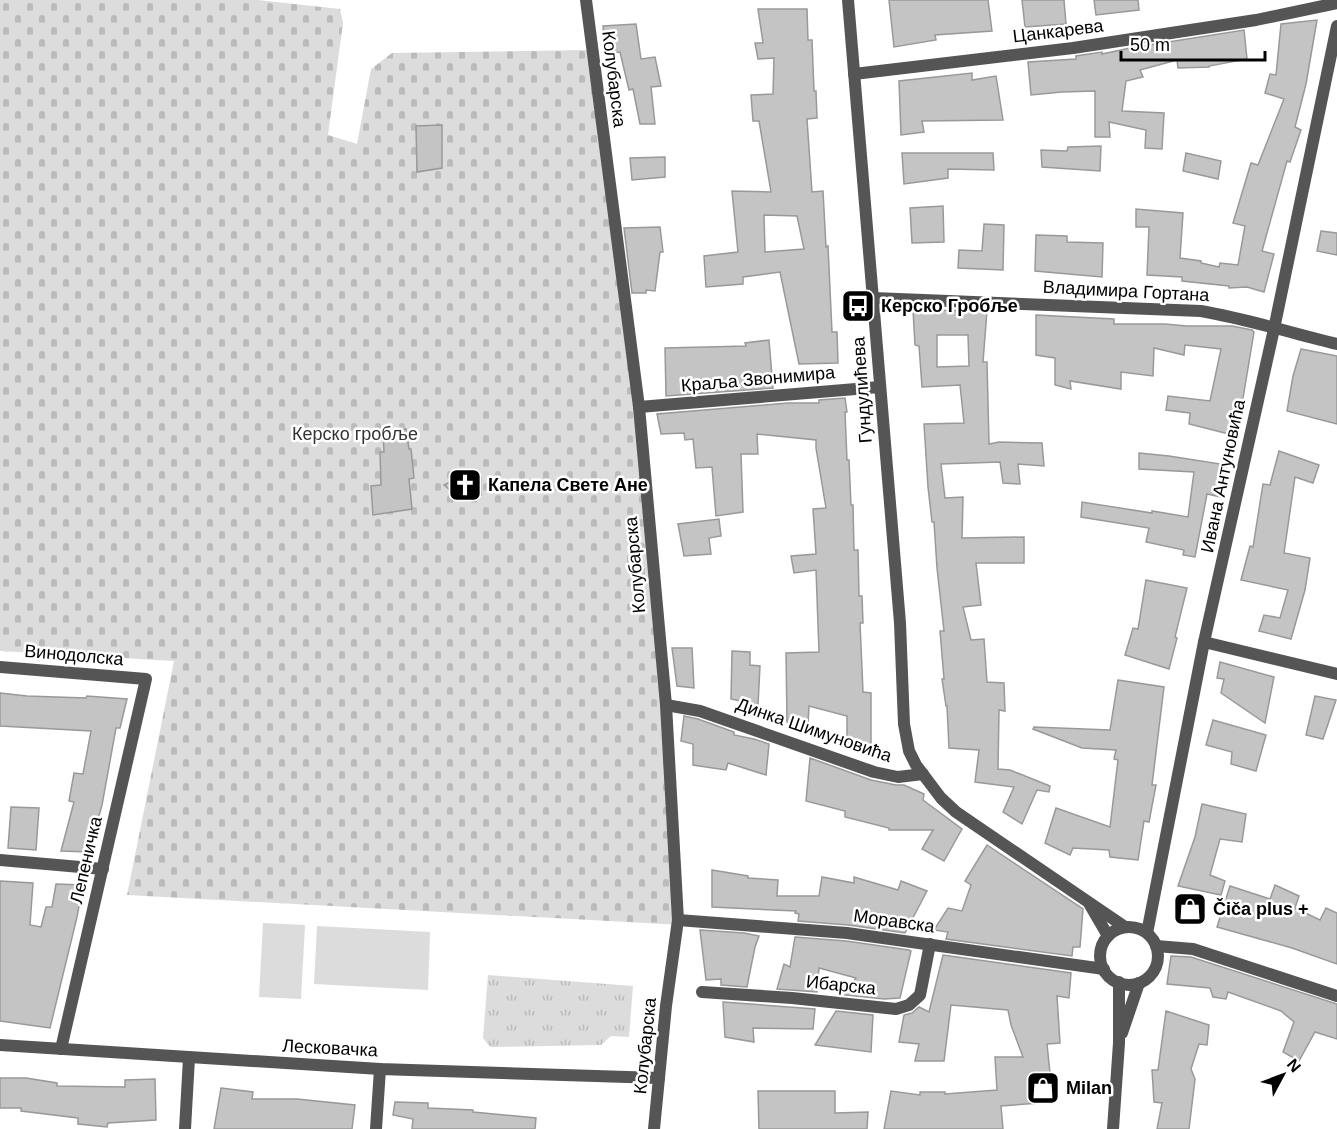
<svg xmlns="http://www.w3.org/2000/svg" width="1337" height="1129" viewBox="0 0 1337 1129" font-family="Helvetica,sans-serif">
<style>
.grass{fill:#dcdcdc}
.cemetery{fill:url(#cemetery-stones)}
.park{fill:url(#park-tufts)}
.building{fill:#c4c4c4;stroke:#999;stroke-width:1.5;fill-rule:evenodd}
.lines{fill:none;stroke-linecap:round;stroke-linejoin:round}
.minor{stroke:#555;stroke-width:12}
.tertiary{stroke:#555;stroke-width:12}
.labels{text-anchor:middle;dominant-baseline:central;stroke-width:5;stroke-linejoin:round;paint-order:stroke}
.street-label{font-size:18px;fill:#000;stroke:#fff}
.poi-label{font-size:18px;font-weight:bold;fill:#000;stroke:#fff;text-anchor:start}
.park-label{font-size:18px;fill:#333;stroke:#fff}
</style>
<defs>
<pattern id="cemetery-stones" width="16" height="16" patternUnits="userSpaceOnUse" patternTransform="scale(1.5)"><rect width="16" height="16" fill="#dcdcdc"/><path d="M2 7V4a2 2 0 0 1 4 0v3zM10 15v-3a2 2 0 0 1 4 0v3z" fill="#bbb"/></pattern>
<pattern id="park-tufts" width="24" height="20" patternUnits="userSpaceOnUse" patternTransform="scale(1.5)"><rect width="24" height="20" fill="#dcdcdc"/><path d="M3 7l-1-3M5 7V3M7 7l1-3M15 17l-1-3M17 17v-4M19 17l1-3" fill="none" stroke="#bbb"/></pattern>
</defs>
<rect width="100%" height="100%" fill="#fff"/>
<g class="grass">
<polygon points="263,923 305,925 301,999 259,997"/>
<polygon points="317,926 430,932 428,990 314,984"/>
</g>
<polygon class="cemetery" points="0,0 258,0 340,9 343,23 328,135 357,144 371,69 392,53 587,50 646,422 682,925 127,895 174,661 0,651"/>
<polygon class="park" points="488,975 633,986 629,1037 611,1036 601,1045 490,1047 483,1038"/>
<g class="building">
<polygon points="889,0 988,0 992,31 935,35 936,40 894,47"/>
<polygon points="1022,0 1064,0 1066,24 1025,27"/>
<polygon points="1094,0 1138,0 1139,10 1096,15"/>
<path d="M758 9H807L808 40H812L814 91H816L817 118 807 119 812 192 823 191 826 247 828 246 832 332H837L838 363 799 364 780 272 743 277V284L706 287 704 256 738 252 732 191 771 192 759 121H753L751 95 773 94 774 58 758 59 755 43H763ZM764 215 797 216 804 249 765 252Z"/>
<polygon points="1317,20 1306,84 1295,127 1301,130 1290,162 1287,161 1262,251 1274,254 1264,292 1247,287 1229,288 1229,286 1182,281 1182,277 1147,275 1149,227 1136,227 1136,209 1183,213 1180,258 1201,261 1201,263 1219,267 1220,263 1238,265 1245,226 1233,223 1251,163 1258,165 1284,99 1265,93 1270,74 1276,75 1281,24"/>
<polygon points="636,24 641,59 655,57 661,86 651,87 655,124 640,124 633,89 629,90 620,52 605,54 603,26"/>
<polygon points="1244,30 1247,59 1209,66 1209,67 1178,68 1177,60 1140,70 1143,77 1126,81 1122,111 1164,113 1162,149 1145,148 1146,130 1109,122 1110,137 1095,137 1095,91 1062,92 1031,95 1028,62 1076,59 1076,56 1102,52 1102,54 1130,48"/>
<polygon points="972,73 972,80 996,76 1003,120 922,121 924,132 901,135 899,81"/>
<polygon points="442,125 442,168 417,172 416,126"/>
<polygon points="1101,146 1100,171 1042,167 1041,150 1067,151 1068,147"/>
<polygon points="902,153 993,153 994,170 948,169 948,178 904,184"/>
<polygon points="1186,153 1221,161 1218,179 1183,171"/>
<polygon points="665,157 665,177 632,180 630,158"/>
<polygon points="943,206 944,242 912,243 910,208"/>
<polygon points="984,224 1004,225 1003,270 958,268 959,250 982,251"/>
<polygon points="660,227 663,252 660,252 655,291 646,290 646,293 632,293 624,228"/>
<polygon points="1321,231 1337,233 1337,255 1317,251"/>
<polygon points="1036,235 1067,236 1067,242 1103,243 1102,277 1035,271"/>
<path d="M913 310 987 311 983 362H987L989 444 999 442 1042 443 1044 466 1018 464 1020 484 1003 483 1000 462 941 464 945 498 963 497 962 538 1024 537V563H976L981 605 963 607 971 640 984 639 987 682 1004 683 1005 711 999 710 998 769 1010 770 1050 786 1049 792 1037 790 1022 824 1003 812 1014 787 975 782 979 750 949 748 947 706H946L942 679H944L940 631H944L937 568 934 522H932L928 487 924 424 964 423 960 385 922 387 919 346 915 345ZM937 335H968L969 366 937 367Z"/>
<polygon points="1036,315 1114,319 1114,324 1165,324 1187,326 1232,326 1252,330 1254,332 1241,410 1240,410 1233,435 1189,424 1190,413 1166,410 1168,396 1210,401 1221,349 1185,345 1184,355 1154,348 1153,376 1121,372 1121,389 1070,381 1071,389 1055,385 1055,358 1036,355"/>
<polygon points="769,340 773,388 666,396 665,348 746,346 745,343"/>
<polygon points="1301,349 1337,356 1337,424 1287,411 1293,376"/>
<polygon points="845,398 847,412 845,412 847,460 849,460 851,505 853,505 854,550 858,550 859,596 862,596 863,623 860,623 863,692 871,693 871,744 847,743 847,716 809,706 808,725 787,722 786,653 819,652 816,570 794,573 791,556 816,554 813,509 826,508 816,448 816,440 757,434 758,454 741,454 743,512 716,516 712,467 696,468 693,439 685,440 684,433 661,434 657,414 788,403 819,403 819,400"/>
<polygon points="406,429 409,449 411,449 414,478 409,479 412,509 373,515 371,486 381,485 380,452 384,452 383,431"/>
<polygon points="1279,451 1319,465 1313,483 1295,477 1284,553 1310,558 1305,590 1291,639 1259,631 1264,615 1280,618 1288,590 1241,580 1250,546 1253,547 1263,484 1270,485"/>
<polygon points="1139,453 1169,456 1227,465 1221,497 1207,494 1195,557 1183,555 1184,550 1146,542 1149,528 1081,517 1082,502 1152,513 1152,511 1188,517 1194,472 1139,469"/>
<polygon points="481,477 481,495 457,496 444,485 458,478"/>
<polygon points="719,519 721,536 709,538 711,554 684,556 678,524"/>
<polygon points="1146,580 1187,588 1175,637 1177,638 1169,669 1125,655 1133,628 1138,629"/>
<polygon points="672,648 692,648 694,688 677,686"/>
<polygon points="732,651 750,652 750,665 760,666 758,705 731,699"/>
<polygon points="1220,662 1274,677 1265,723 1221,693 1224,679 1217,678"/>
<polygon points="1118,680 1164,687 1152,785 1156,785 1149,822 1144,821 1138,860 1110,857 1109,850 1073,848 1070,855 1045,843 1056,808 1110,827 1118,760 1114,759 1116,750 1082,748 1033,729 1034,727 1110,730"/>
<polygon points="0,693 27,696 86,698 87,696 127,699 120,728 116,728 102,805 89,852 61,851 74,802 69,801 74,773 83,774 91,731 0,726"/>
<polygon points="1315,696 1336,700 1323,739 1306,735"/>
<polygon points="684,716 698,719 734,732 734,735 754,739 769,744 766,775 728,763 726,770 693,765 693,744 681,741"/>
<polygon points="1213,720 1266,735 1256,771 1231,764 1232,752 1206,745"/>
<polygon points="810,758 871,780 896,785 904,785 924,794 923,800 962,829 944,861 922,849 933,830 889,830 889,828 845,817 845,811 806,801"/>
<polygon points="1202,804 1246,814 1242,842 1220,839 1210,875 1225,881 1221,895 1178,886 1195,837"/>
<polygon points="11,807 39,808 36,850 8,848"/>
<polygon points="987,845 1083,909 1080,947 1073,947 1072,956 946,939 948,932 934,930 948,908 962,911 971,885 965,881"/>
<polygon points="712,870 748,876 748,878 778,880 777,896 819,896 822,877 854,883 854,877 898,890 901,881 927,891 905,933 848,925 798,921 799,914 795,913 796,911 712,907"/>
<polygon points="0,881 33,883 30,925 41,927 46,907 52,907 56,884 83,885 77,917 50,1028 0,1021"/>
<polygon points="1275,885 1299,896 1295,908 1320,920 1326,908 1337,913 1337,964 1292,948 1217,927 1230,886 1270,899"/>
<polygon points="700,930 744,933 759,936 755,947 747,987 721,985 721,979 706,980"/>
<polygon points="795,937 846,941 909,950 911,951 900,998 884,999 845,995 856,978 819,968 817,992 777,989 784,964 790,967"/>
<polygon points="943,955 1071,973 1069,998 1057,996 1060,1043 1047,1044 1053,1102 1001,1106 1003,1129 884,1129 891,1091 920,1095 920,1092 945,1092 945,1094 997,1090 995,1057 1023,1057 1011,1025 1008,1010 951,1005 944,1061 915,1061 919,1044 899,1042 904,1015 912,1013 919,1007 929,1012"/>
<polygon points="1171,956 1191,957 1337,1004 1337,1039 1315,1032 1299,1061 1283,1052 1294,1022 1281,1011 1228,992 1226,999 1213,997 1210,988 1167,984"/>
<polygon points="723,1002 815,1009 813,1029 753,1028 754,1042 725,1037"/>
<polygon points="836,1011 873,1015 871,1052 815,1045"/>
<polygon points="1166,1011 1209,1025 1207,1045 1199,1044 1191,1069 1195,1079 1189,1129 1157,1129 1162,1103 1154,1102 1152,1070 1158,1070"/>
<polygon points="0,1078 26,1078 57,1083 57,1086 125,1087 125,1080 155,1079 156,1120 108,1123 107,1127 78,1124 78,1118 21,1111 21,1108 0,1108"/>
<polygon points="221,1088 253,1092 252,1099 297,1099 355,1105 352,1129 214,1129"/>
<polygon points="758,1091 835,1091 835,1113 868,1112 867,1129 759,1129"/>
<polygon points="395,1102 428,1103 428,1108 473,1110 473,1112 536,1118 535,1129 412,1129 413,1119 393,1115"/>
</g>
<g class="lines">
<g class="minor">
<polyline points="586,0 639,407 666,705 678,920 666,1006 654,1129"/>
<polyline points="854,74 1073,48 1256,20 1337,3"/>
<path d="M873 298 1201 311C1247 319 1292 333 1337 344"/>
<polyline points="639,407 880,387"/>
<polyline points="1204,642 1337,674"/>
<polyline points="0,667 146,679 61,1049"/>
<polyline points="666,705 700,711 874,772 898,777 923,774"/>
<polyline points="0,860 103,869"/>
<polyline points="678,920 847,933 1104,969"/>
<polyline points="1147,933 1204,642 1274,329 1337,26"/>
<polyline points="1156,946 1193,949 1337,996"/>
<polyline points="702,992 792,998 896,1009 909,1005 920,995 930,944"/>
<polyline points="0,1045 380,1069 659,1078"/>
<polyline points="185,1129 189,1058"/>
<polyline points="376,1129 380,1069"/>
</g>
<g class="tertiary">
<polyline points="848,0 900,623 904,724 909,751 916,765 941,798 956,812 1125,927"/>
<polyline points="1090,905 1108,936"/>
<circle cx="1129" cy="956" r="29"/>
<polyline points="1122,1033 1139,983"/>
<polyline points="1113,1129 1119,1043 1119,982"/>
</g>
</g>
<defs>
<g id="bus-square" transform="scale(1.725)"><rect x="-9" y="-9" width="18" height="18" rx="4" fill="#000" stroke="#fff"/><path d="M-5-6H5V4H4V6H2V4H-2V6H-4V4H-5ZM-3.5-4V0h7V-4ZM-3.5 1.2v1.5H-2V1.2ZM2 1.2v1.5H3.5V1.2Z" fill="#fff"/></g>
<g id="church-square" transform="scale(1.725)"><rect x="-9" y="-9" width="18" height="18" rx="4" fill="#000" stroke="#fff"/><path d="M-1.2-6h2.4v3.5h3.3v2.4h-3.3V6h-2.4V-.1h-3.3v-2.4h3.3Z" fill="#fff"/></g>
<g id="shop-square" transform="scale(1.725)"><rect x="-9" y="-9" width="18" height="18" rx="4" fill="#000" stroke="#fff"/><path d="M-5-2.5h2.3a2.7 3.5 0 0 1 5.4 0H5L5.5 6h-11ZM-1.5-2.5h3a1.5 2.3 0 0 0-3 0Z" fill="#fff"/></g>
</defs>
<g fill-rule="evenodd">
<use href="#bus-square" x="858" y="306"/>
<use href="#church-square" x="465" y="485"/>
<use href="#shop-square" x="1190" y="909"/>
<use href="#shop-square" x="1043" y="1088"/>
</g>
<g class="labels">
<g class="street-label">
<text transform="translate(1058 31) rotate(-7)">Цанкарева</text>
<text transform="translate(614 79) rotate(83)">Колубарска</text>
<text transform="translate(1126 291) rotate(3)">Владимира Гортана</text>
<text transform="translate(758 379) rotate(-5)">Краља Звонимира</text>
<text transform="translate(862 390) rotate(-94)">Гундулићева</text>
<text transform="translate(1223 476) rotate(-78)">Ивана Антуновића</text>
<text transform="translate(635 565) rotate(-95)">Колубарска</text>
<text transform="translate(74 655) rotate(5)">Винодолска</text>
<text transform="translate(814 730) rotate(19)">Динка Шимуновића</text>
<text transform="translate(86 860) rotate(-77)">Лепеничка</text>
<text transform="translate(894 921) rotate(8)">Моравска</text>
<text transform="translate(841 985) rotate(6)">Ибарска</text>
<text transform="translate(645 1046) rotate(-84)">Колубарска</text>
<text transform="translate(330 1048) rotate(3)">Лесковачка</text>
</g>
<g class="poi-label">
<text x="881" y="306">Керско Гробље</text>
<text x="488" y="485">Капела Свете Ане</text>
<text x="1213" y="909">Čiča plus +</text>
<text x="1066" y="1088">Milan</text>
</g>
<g class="park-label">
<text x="355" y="434">Керско гробље</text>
</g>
</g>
<g transform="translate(1283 1075) rotate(49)" stroke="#ffffff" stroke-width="4.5" paint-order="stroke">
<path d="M0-4.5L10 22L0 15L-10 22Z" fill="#000000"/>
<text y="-9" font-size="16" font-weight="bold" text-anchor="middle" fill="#000000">N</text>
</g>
<path d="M1121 51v9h144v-9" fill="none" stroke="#000000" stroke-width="3"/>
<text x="1130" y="51" font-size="18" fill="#000000" stroke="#ffffff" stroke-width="4.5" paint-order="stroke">50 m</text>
</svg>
